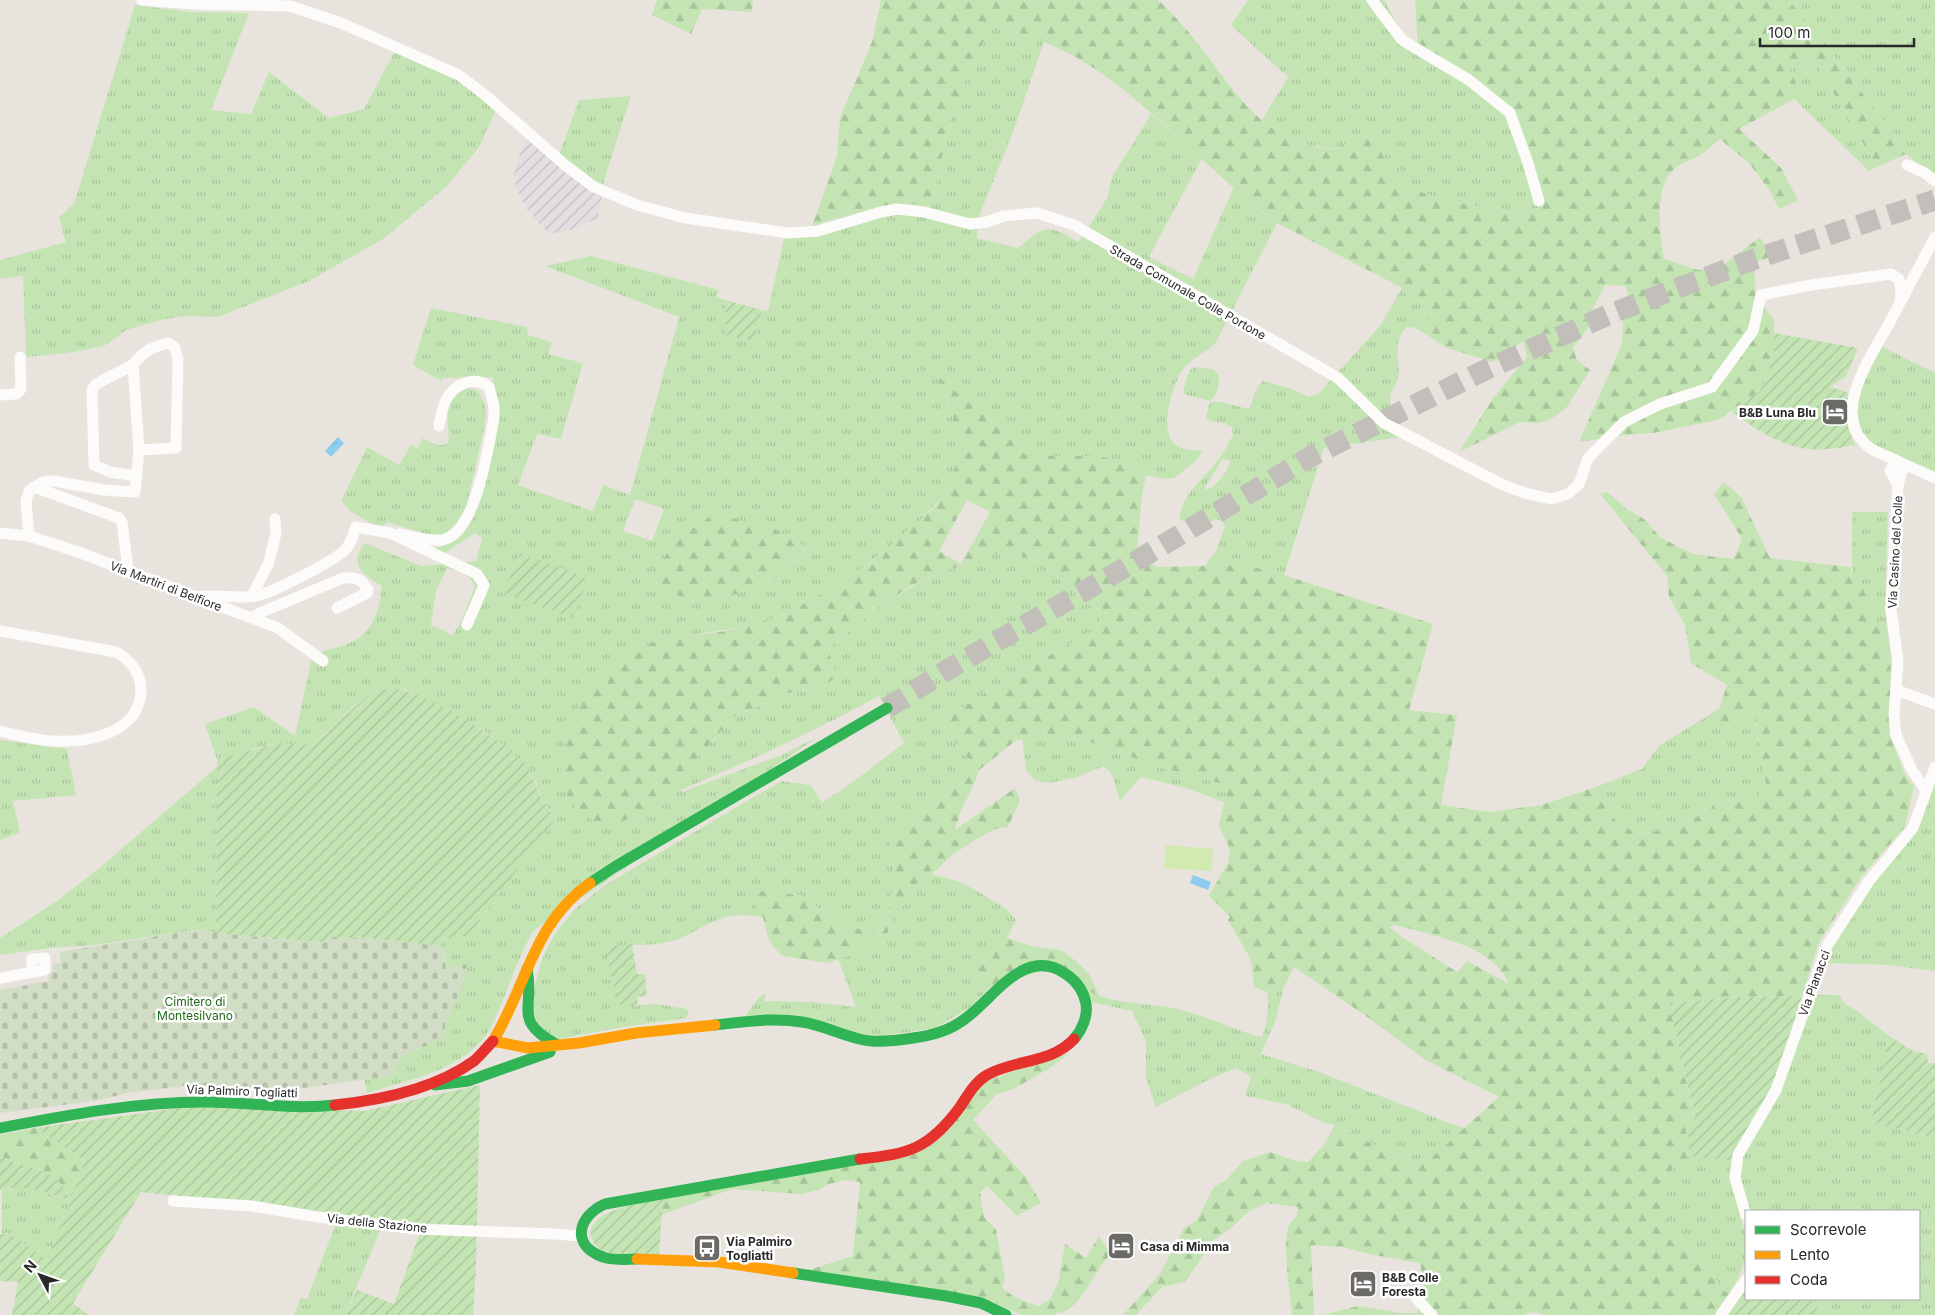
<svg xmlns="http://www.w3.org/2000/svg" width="1935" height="1315" viewBox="0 0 1935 1315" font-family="Inter,sans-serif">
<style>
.industrial{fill:url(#industrial-furrows)}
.grass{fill:url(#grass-tufts);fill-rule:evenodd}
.forest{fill:url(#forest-firs);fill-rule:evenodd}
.cemetery{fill:url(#cemetery-stones)}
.garden{fill:url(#garden-furrows)}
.pitch{fill:#d0eab0}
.water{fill:url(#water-ripples)}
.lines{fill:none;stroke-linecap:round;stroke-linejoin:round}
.highway-tunnel{stroke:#c2beb9;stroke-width:21;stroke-dasharray:21 11;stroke-linecap:butt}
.street{stroke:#fcfbfa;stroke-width:11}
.fast{stroke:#30b455;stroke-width:11}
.slow{stroke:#ff9f0a;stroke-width:11}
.jam{stroke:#e5322d;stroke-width:11}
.labels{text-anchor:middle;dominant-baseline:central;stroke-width:5;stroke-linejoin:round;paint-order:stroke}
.street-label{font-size:12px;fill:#282828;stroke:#fff}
.poi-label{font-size:12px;font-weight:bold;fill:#282828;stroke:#fff;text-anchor:start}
.park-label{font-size:12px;fill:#1f6915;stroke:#fff}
</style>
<defs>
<pattern id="industrial-furrows" width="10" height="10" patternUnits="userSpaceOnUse" patternTransform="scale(1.25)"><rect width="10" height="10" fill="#e2dee1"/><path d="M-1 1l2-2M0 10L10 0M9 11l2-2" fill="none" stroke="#c2bec1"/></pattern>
<pattern id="grass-tufts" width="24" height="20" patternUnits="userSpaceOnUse" patternTransform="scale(1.25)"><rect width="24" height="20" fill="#c4e5b3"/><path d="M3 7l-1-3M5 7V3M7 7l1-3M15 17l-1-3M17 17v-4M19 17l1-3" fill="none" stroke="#a8c49a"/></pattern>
<pattern id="forest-firs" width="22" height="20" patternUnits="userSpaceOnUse" patternTransform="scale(1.25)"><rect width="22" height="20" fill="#c4e5b3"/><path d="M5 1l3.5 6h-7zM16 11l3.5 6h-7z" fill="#a8c49a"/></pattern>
<pattern id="cemetery-stones" width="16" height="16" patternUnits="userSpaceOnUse" patternTransform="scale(1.25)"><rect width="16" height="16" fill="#d1ddc4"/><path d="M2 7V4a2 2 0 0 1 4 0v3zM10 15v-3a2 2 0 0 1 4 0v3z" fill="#b3bea8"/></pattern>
<pattern id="garden-furrows" width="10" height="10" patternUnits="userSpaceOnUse" patternTransform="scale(1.25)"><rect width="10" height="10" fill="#c4e5b3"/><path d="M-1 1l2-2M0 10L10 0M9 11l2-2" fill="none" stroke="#a8c49a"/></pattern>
<pattern id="water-ripples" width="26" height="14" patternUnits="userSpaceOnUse" patternTransform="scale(1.25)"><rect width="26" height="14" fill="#8cccee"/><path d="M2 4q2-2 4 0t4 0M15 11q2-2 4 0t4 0" fill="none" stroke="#79afcc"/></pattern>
</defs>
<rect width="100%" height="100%" fill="#e8e4dd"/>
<polygon class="industrial" points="528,137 602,193 598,218 574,229 549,234 526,208 516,187 514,176 518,159"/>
<g class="grass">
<polygon points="1248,0 1384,0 1402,33 1418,53 1514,109 1542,194 1542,207 1512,213 1440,199 1408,187 1382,170 1382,152 1372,137 1357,136 1342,147 1328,149 1302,143 1274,131 1262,120 1288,77 1231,25"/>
<polygon points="1789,0 1935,0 1935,178 1906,154 1898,139"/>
<polygon points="135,5 191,12 249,13 211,110 251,114 269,72 329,118 364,109 395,51 457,78 496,110 479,147 446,187 383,239 307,282 218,317 184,316 161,320 126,330 104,346 68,353 26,357 23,276 0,279 0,260 66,242 59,217 74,204"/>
<path d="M995 26 1044 41 1015 127 978 219 977 238 1018 248C1025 243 1030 237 1037 233 1050 223 1066 235 1078 242L1087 230 1107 198 1112 177 1151 114 1202 158 1149 257 1193 279 1234 187 1259 210 1277 223 1216 342C1206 354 1190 358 1181 372 1172 388 1158 432 1176 445 1183 450 1195 450 1203 451L1195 462 1174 478 1163 479 1146 475 1130 464 1027 456 1009 436 939 378C945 397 960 427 959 446 958 456 957 468 954 476 942 516 823 600 783 615 742 631 697 632 654 642L660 802 733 717 789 693 817 690 828 649 880 606 930 576 1000 552 1018 555 1039 562 1102 612 1098 628 1043 659 940 721 978 771 956 784 931 807 891 836 889 855 895 874 889 909 881 927 867 934 853 925 827 915 803 896 775 892H760L758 911 763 917C753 916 743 914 732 916 709 919 691 937 668 942 649 946 626 945 606 947L625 1006 658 1004 687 1009 689 1014 686 1018 617 1028 559 1039 539 1030 531 1000 540 966 545 952 555 934 574 910 605 885 781 781 811 785 822 803 857 779 904 743 879 696C813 732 750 761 681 790L682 792 779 756 818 737 534 930C516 960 507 994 492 1025 469 1070 410 1079 367 1093L364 1080 392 1076 400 1058 445 1025 464 982 466 965 446 969 443 939 555 819 542 799 534 778 523 762 488 733 406 689C357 682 347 727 307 744 298 747 286 742 276 744 256 747 237 755 217 759L205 724 254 707 295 736 312 657C323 649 333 649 345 645 373 635 379 612 382 586 364 575 347 564 365 543L421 566 476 561 482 538 475 533 442 555 434 548C463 545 471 524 480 500L493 377 443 378 441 381 413 365 431 308 527 327 528 335 552 342 548 354 583 363 561 439 537 434 518 485 593 511 603 485 630 495 679 317 545 266 591 256 719 290 716 297 725 300 726 335 755 341 762 310 768 311 786 229 822 224 864 209 932 201 945 143 967 76 984 41ZM635 499 664 509 652 541 623 531ZM683 533 807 547V548L774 580 730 596 690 601 654 572 668 552ZM447 568C459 571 471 575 475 587L462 620 453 635 431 625 436 591Z"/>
<polygon points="1812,57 1841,105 1877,167 1868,171 1863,165 1794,99 1802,95 1790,70"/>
<polygon points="631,96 605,177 603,185 593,180 559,155 579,100"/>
<path d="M1402 288 1412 293 1432 312 1421 331 1416 328 1407 327C1391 341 1401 361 1398 379 1397 383 1393 388 1391 393 1387 407 1395 424 1401 437L1324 448 1284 575 1246 565 1205 566 1216 551 1225 526 1222 521 1216 519C1205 526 1192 523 1180 520 1180 496 1201 482 1214 465 1221 456 1228 446 1233 435L1232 427 1223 423 1210 421 1206 417 1210 402H1220L1249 409 1257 388 1262 381 1290 388 1309 397 1318 394 1380 326ZM1222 460H1230C1227 474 1219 483 1207 490L1205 487Z"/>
<polygon points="1881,346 1935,373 1935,475 1873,446 1862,437 1855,409 1858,394"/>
<path d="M1197 367 1213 369 1219 375C1219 385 1218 395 1210 401L1184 394C1183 386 1187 376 1191 369Z"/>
<path d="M470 388 478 391 485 404 486 412 484 429 466 508 453 529 442 536H433L387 522 381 529 350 511 341 501 367 447 399 465 411 445 417 448 423 438C431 442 442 450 449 441 448 417 440 395 470 388Z"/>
<polygon points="1852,512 1888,512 1885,610 1891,659 1861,585 1852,582"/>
<polygon points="1719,709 1718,722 1753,709 1766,784 1754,803 1724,800 1676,829 1637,834 1613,819 1593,788 1642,769 1660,745"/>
<polygon points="1037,732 1093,743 1159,767 1231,786 1224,802 1186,788 1141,777 1120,801 1111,773 1104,766 1078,777 1049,783 1036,781 1026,771 1022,738"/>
<polygon points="0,740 67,749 76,795 13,801 20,833 0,840"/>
<polygon points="217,767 216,933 201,929 95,945 49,948 0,955 0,938 57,901 97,870"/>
<polygon points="1935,779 1935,971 1888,965 1826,963 1831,946 1872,882 1908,840"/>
<polygon points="932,874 957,881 974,889 1008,910 1016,920 1007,938 977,970 990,987 969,1008 935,1028 881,1036 743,1019 759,997 766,993 764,1001 813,1002 856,1007 838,959 861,952 876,935 888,933 891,923 921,879"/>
<path d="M1085 989C1113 1006 1154 1002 1186 1011 1212 1018 1235 1031 1262 1037 1268 1022 1268 1008 1267 992L1283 989 1276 1019 1261 1054 1322 1073 1454 1125 1466 1128 1430 1159 1413 1161 1374 1145 1335 1125 1322 1122 1286 1104 1245 1096 1251 1077 1236 1068 1210 1079 1156 1107 1146 1079V1041L1132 1011 1090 1002Z"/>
<polygon points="1816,995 1839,995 1844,1003 1857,1011 1889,1036 1871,1122 1935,1138 1935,1315 1823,1315 1810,1299 1919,1299 1919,1211 1749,1211 1740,1179 1741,1159 1782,1088"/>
<polygon points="1690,1157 1733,1161 1732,1184 1745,1235 1745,1261 1737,1280 1728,1295 1660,1211 1659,1179"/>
<polygon points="18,1187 34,1189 70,1201 47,1261 9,1233 2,1233 2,1190"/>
<polygon points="339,1215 384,1221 345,1315 294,1315 301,1297 307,1299"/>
</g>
<g class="forest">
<polygon points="657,0 753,0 752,12 702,9 691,34 652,15"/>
<path d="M881 0H1158C1175 16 1191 34 1204 52 1240 98 1263 139 1326 149 1344 151 1345 140 1357 136 1361 135 1368 137 1372 137L1382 152V170L1408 187 1440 199 1512 213 1542 207V195L1514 109 1418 53 1415 0H1789L1898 139 1906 154 1877 167 1841 105 1812 57 1790 70 1802 95 1739 129 1781 168 1798 200 1779 209 1770 191 1749 163 1720 139C1714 144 1709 149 1702 154 1695 159 1685 161 1678 166 1652 183 1660 233 1664 259L1698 270 1719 268 1760 237 1770 257 1754 263 1756 298 1774 319V356L1760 391 1718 420 1653 433 1624 435 1579 442 1622 344 1623 322 1628 296 1626 286 1605 285 1592 310 1588 328 1573 348 1577 360 1590 370 1567 407 1554 417 1540 423 1520 422 1459 452 1493 398 1527 357 1523 341 1493 362 1447 348 1421 331 1432 312 1412 293 1277 223C1209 173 1154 105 1081 60 1054 44 1025 35 996 26L984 41 967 76 945 143 932 202 864 209 812 226 837 156 840 118 872 42Z"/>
<path d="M938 377 1009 436 1027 456H1100L1130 464 1146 475 1141 503 1137 554 1157 567 1246 565 1284 575 1433 624 1409 710 1457 715 1441 805 1489 812 1541 805 1593 788 1613 819 1637 834 1676 829 1724 800 1754 803 1766 784 1753 709 1728 728 1718 722 1719 709 1727 685 1691 663 1685 625 1669 597 1667 576 1600 494 1607 492 1628 510 1644 519 1661 538 1693 554 1734 559 1742 539 1714 494 1724 482 1741 497 1770 558 1851 567 1852 582 1861 584 1891 659 1889 734 1905 774 1914 786 1905 827 1862 876 1819 942 1802 996 1738 997 1669 1003 1695 1120 1686 1128 1690 1157 1659 1179 1660 1211 1728 1295 1714 1315H1542C1535 1310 1531 1312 1523 1315H1323L1358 1306 1401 1313H1417L1425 1281 1419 1263 1369 1254 1343 1247 1311 1245 1314 1315H1293C1289 1301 1283 1240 1288 1228 1292 1218 1297 1222 1298 1207L1267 1203 1249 1211 1231 1228 1214 1240 1185 1282 1162 1287 1136 1315H1123L1160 1274 1184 1228 1196 1221 1214 1187 1226 1180 1243 1161 1270 1152 1296 1161 1308 1162 1323 1146 1335 1125 1374 1145 1413 1161 1430 1159 1499 1097 1424 1059 1366 1016 1294 967 1283 989 1267 992 1254 987 1251 960 1228 920 1230 917 1209 896 1228 863 1230 849 1219 826 1224 802 1230 786 1159 767 1093 743 1037 732 1014 742 978 771 976 780 960 813 955 830 1015 788 1020 800 1008 827 995 829 977 839 952 855 932 874 921 879 891 923 888 933 876 935 861 952 827 963 783 956 774 948 768 937 763 917 758 911 753 896 760 891 775 892 803 896 827 915 853 925 867 934 881 927 889 909 895 874 889 855 891 836 931 807 956 784 978 771 940 721 1043 659 1098 628 1102 612 1039 562 1018 555 1000 552 930 576 911 586 880 606 828 649 837 677 817 690 789 693 733 717 660 802 639 816 614 823 592 820 577 810 568 797 561 776V759L571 725 586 691 616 660 654 642 682 636 721 632 784 615 830 589 873 560 935 507 954 477 959 444 950 406ZM967 500 990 512 961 564 939 551ZM1395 925C1433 936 1492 944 1509 984L1467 961 1457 972 1402 937 1389 927Z"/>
<polygon points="713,516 732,518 773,528 807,547 774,580 730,596 690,601 656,584 654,572 668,552 683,533"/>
<path d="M1007 938 1031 946 1061 950 1076 961 1089 974 1100 997 1085 989 1061 965 990 987C979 984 978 981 977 970Z"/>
<path d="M1070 1053 1050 1068 1015 1088 997 1094 973 1120 1026 1177 1041 1203 1017 1216 987 1186 980 1192 984 1217 996 1229 1005 1279 1002 1287C1012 1298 1026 1302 1039 1306L1050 1299 1058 1283 1065 1244 1086 1258 1099 1236 1111 1254C1095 1269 1084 1301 1066 1311 1063 1312 1058 1313 1054 1313L1056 1315H1021L993 1302 802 1272 853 1256 860 1182 846 1180 829 1184 818 1190 801 1194 732 1189 661 1215 663 1199 914 1153 979 1083Z"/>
<polygon points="35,1128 85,1161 70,1201 41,1170 26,1167 0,1156 0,1135"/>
</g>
<polygon class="cemetery" points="201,929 216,933 322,942 332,937 365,938 443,946 446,969 467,964 464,982 445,1025 445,1037 400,1058 392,1076 281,1091 213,1085 184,1086 127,1093 95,1101 0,1113 0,990 49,981 48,973 53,972 53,964 61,963 60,952"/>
<g class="garden">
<polygon points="725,300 762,310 755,341 726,335"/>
<path d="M1774 333 1858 348 1846 376 1830 387 1847 392 1848 394C1845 416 1846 425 1855 445 1846 446 1837 449 1828 449 1790 453 1759 432 1731 411L1760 391 1774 356Z"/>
<polygon points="520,553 584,576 587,583 572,618 503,593"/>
<path d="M393 687C425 692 501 738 523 762 533 773 536 787 542 800 546 806 551 813 555 819L468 936 443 939V946L365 938 332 937 322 942 216 933 217 759 279 743 304 745 323 736 369 694Z"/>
<polygon points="632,944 637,974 645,974 647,996 637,997 638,1006 625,1006 616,1003 606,947"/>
<polygon points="1802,996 1772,1091 1733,1161 1690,1157 1686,1128 1695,1119 1669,1003 1738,997"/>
<polygon points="1889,1036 1913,1051 1927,1054 1928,1063 1935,1063 1935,1138 1871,1122"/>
<path d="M480 1085 476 1266 473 1315H345L357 1290 394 1304 422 1227 256 1204 141 1192 73 1303 88 1315H12L18 1282 0 1281V1234L9 1233 47 1260 70 1201C47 1192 25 1184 0 1190V1156C20 1168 49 1166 63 1187 66 1191 67 1196 70 1201L85 1161 35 1128 194 1106 364 1111Z"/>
<path d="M663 1199 659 1255C643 1254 625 1255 609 1253 602 1251 594 1246 592 1239 582 1210 644 1203 663 1199Z"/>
<polygon points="1746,1289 1746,1299 1810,1299 1823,1315 1726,1315"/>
</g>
<polygon class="pitch" points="1166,845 1213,849 1212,871 1164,868"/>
<g class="water">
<polygon points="338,437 344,443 331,457 325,451"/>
<polygon points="1193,875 1211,882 1208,890 1190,883"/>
</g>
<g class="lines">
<polyline class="highway-tunnel" points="887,708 952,667 1126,567 1310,457 1483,371 1610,314 1752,260 1935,200"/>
<g class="street">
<path d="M142 0 193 4 290 6 341 23 459 75 485 95 565 165 594 187 637 205 685 218 788 233 818 231 881 212 897 209 924 212 970 224 987 222 1003 216 1037 213 1074 225 1338 378 1384 423 1501 484 1525 493 1551 499 1568 494 1579 484 1588 458 1624 422 1660 404 1712 387 1753 331 1761 295 1811 285 1891 274 1899 279C1900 286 1902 296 1900 302 1898 308 1894 314 1891 320 1872 356 1825 418 1873 450L1935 478"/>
<polyline points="1372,0 1402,40 1469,80 1510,113 1528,163 1539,201"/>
<polyline points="1907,165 1925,173 1935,181"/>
<polyline points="1901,301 1935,237"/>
<polyline points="133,365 96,384 92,390 94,465 110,472 137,476"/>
<polyline points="0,395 16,394 21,389 20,357"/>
<polyline points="1896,460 1902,471 1898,485 1891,609 1898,661 1894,716 1896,735 1912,770 1926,791"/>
<polyline points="1896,460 1890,471 1898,485"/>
<polyline points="34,487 119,518 122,522 128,570"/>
<polyline points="0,533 29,536 78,552 278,628 323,661"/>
<path d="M399 534C410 536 435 543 445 539 477 529 488 447 494 418V406L489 387C475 375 454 384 446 400 442 408 441 417 439 426"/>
<path d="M29 536 26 501 29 491 43 482 54 481 104 490 135 492 139 450 133 365C143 351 152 347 168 343L175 348 178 359 176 448 139 450"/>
<polyline points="252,596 269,562 276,533 275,519"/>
<path d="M195 597C215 594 236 599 256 596 272 593 332 562 344 551 351 544 353 536 356 527L390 533 477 574 484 585 467 625"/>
<path d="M252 618 262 612 343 578C356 577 362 579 368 590L367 593 337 608"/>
<path d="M0 631 116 652C131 660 142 675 141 692 138 734 87 743 53 741 36 740 17 735 0 731"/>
<polyline points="1896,690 1935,704"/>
<polyline points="0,978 45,970 45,958 32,959 32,972"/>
<polyline points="173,1201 252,1206 318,1217 418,1229 554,1234 582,1236"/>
<polyline points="1746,1215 1735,1178 1738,1155 1776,1090 1827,946 1869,881 1913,828 1935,767"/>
<polyline points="1416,1298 1432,1315"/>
<polyline points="1721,1315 1746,1280"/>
</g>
<g class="fast">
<polyline points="590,883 616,866 887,708"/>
<path d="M527 969C535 1008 512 1020 556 1044"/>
<path d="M715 1025C744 1022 773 1017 802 1022 825 1025 848 1039 871 1041 884 1042 900 1040 913 1038 929 1036 948 1031 962 1021 992 1002 1023 944 1066 974 1076 981 1084 991 1086 1004 1088 1016 1082 1030 1074 1039"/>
<polyline points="435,1085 468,1081 550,1052"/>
<path d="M0 1128C68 1115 136 1102 205 1102 249 1102 291 1110 335 1105"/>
<path d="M637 1259C627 1259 613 1261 603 1257 570 1245 578 1216 605 1204L860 1159"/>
<polyline points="793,1273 946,1296 981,1303 1006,1315"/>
</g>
<g class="slow">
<polyline points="493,1041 528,1048 579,1043 636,1033 715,1025"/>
<path d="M493 1041C527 985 533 923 590 883"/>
<polyline points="637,1259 719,1262 793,1273"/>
</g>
<g class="jam">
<path d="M335 1105C382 1100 435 1089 474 1061 481 1055 487 1047 493 1041"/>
<path d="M860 1159C909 1154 929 1149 960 1107 968 1095 975 1082 987 1075 1015 1059 1051 1064 1074 1039"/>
</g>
</g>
<defs>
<g id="hotel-square" transform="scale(1.4375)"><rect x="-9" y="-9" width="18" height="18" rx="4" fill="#6b6a67" stroke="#fff"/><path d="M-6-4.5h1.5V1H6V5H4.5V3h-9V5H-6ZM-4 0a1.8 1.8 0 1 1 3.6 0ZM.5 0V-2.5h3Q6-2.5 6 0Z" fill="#fff"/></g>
<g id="bus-square" transform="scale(1.4375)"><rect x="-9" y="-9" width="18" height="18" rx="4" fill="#6b6a67" stroke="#fff"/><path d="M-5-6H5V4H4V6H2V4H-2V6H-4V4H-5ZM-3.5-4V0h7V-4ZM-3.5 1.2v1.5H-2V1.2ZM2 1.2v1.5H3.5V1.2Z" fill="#fff"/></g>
</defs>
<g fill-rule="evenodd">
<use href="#hotel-square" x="1835" y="412"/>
<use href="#hotel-square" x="1121" y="1246"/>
<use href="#bus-square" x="707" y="1248"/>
<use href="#hotel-square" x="1363" y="1284"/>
</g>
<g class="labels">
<g class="street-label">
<text transform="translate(1188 292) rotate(30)">Strada Comunale Colle Portone</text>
<text transform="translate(1895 552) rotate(-87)">Via Casino del Colle</text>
<text transform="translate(166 586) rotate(21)">Via Martiri di Belfiore</text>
<text transform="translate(1814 983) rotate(-70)">Via Pianacci</text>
<text transform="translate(242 1091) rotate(2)">Via Palmiro Togliatti</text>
<text transform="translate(377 1223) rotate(6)">Via della Stazione</text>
</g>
<g class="poi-label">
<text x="1816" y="412" text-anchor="end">B&amp;B Luna Blu</text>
<text x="726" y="1241">Via Palmiro<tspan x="726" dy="14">Togliatti</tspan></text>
<text x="1140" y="1246">Casa di Mimma</text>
<text x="1382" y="1277">B&amp;B Colle<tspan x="1382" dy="14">Foresta</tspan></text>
</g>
<g class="park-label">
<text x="195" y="1001">Cimitero di<tspan x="195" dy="14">Montesilvano</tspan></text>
</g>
</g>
<rect x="1745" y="1210" width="175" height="90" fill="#ffffff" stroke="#a9a9a9"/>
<rect x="1755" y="1226" width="25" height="8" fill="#30b455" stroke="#a9a9a9"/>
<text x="1790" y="1235" font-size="15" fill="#282828">Scorrevole</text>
<rect x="1755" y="1251" width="25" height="8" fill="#ff9f0a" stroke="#a9a9a9"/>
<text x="1790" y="1260" font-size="15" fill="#282828">Lento</text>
<rect x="1755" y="1276" width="25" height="8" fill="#e5322d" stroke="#a9a9a9"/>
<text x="1790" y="1285" font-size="15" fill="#282828">Coda</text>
<g transform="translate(40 1275) rotate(311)" stroke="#ffffff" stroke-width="4" paint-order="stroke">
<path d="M0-4L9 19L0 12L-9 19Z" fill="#282828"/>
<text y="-8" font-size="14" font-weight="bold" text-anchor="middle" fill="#282828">N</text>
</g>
<path d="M1760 38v8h154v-8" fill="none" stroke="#282828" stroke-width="2.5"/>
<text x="1768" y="38" font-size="15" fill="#282828" stroke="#ffffff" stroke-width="4" paint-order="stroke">100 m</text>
</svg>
